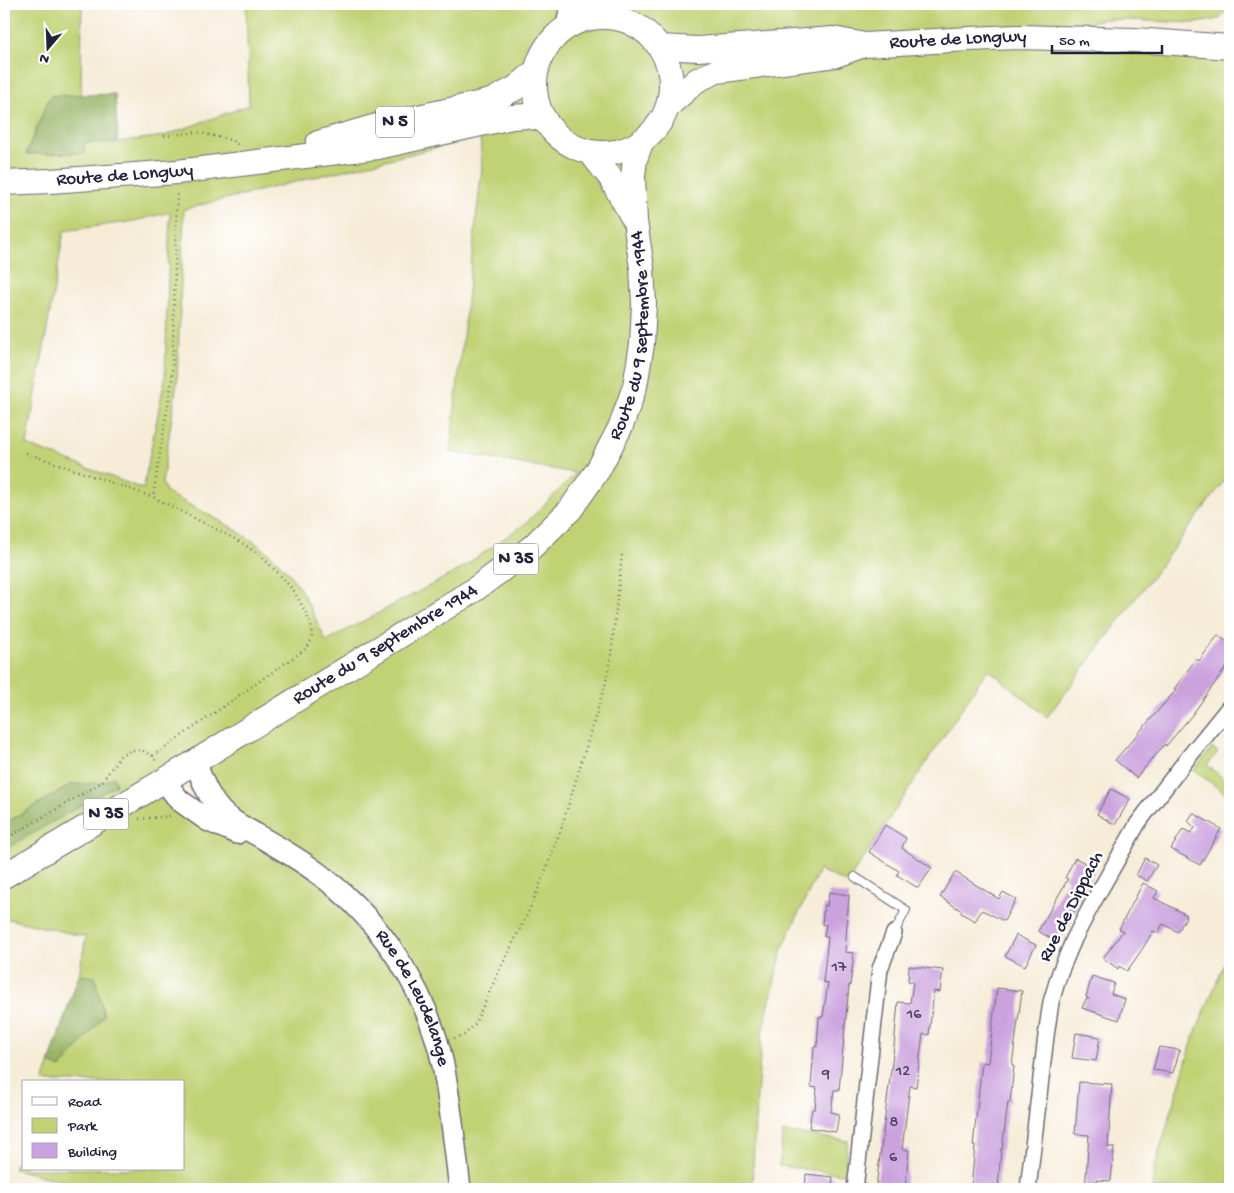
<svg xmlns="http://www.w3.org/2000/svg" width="1234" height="1193" viewBox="0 0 1234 1193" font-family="'Gochi Hand',sans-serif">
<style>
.green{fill:#c1d275;stroke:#727a58;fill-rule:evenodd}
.forest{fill:#98b466;stroke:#5d6b50}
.building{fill:#cba1de}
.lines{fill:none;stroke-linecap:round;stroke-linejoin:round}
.lane-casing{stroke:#6c6972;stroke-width:10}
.street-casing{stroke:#6c6972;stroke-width:18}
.secondary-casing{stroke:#6c6972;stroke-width:24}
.primary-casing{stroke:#6c6972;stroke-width:26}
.path{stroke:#6c6972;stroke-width:2.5;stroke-dasharray:1 4;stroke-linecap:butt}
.lane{stroke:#fff;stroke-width:8}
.street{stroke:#fff;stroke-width:15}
.secondary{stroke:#fff;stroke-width:21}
.primary{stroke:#fff;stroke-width:24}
.labels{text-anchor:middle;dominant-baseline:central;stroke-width:5;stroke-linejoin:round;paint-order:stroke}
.number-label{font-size:16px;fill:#4c4264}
.shield{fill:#fff;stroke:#646476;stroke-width:1}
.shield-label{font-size:18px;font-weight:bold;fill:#22223b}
.street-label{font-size:19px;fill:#22223b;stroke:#fff}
</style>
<rect width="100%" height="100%" fill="#fff"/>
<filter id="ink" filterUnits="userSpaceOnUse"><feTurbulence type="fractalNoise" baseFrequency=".02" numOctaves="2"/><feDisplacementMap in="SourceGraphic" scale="10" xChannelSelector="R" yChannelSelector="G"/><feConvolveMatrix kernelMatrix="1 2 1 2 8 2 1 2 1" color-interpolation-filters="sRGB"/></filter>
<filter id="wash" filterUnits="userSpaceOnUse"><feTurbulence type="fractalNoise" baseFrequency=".0096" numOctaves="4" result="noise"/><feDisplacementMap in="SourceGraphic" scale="20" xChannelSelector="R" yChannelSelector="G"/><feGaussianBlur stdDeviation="1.12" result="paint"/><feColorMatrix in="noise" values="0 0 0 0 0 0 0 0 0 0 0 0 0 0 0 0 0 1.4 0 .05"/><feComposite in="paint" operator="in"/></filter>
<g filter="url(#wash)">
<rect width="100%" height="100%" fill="#f6ecd8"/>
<g class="green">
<path d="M4 4H82L81 95 50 96 26 154 84 153V143L118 142 164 136 249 105 246 4H1104L1106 5H1152L1165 9 1172 6V4H1230L1229 9 1219 19 1196 23 1105 19 1020 37 1230 47V473L1047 717 988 669 847 883 819 870 783 947 762 1033 755 1121 752 1189H69L70 1183 14 1169 24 1140V1169H184V1082H43L79 975 86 937 4 918V850L116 784 114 777 101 783 72 784 4 824ZM480 137 482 167 450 452 576 473 526 523 459 570 326 641C318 624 310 606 300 589 272 542 213 518 167 493L162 483 177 382 184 209ZM170 212 165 378 143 489 27 445 64 231 134 221ZM195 762 207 820 164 780Z"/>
<polygon points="1212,748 1218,752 1207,765 1230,784 1230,797 1194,770"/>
<polygon points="1230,950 1230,1189 1152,1189 1154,1169 1193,1039"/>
<polygon points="783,1132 848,1141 844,1174 779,1166"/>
</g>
<g class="forest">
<polygon points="115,94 118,142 84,143 84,153 26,154 50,96"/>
<polygon points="114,777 116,785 4,850 4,824 72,784 101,783"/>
<polygon points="79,975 95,977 104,1016 61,1068 49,1063"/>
</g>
<g id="blocks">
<g class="building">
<polygon points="1218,635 1230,644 1230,662 1192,715 1166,746 1165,744 1136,778 1115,760 1176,690 1174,689 1196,659 1199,661"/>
<polygon points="1111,789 1130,799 1115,825 1097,814"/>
<polygon points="1193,813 1221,829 1200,865 1171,849 1183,829 1191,833 1195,828 1188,821"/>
<polygon points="885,825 906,838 902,848 932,868 918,888 897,875 899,871 869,852"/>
<polygon points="1075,858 1095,868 1081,896 1082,897 1057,942 1038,931 1068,879 1065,878"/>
<polygon points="1145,858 1157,865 1147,881 1136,875"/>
<polygon points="955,872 999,899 1003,892 1016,899 1004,921 982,910 975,921 961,913 962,911 940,897"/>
<polygon points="1143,883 1158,891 1154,898 1187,915 1178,932 1163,924 1158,933 1153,931 1143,948 1127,971 1119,966 1118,969 1103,958 1123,931 1119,929"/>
<polygon points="829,892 849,895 845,952 854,953 850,986 849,985 839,1090 834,1090 831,1112 839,1114 836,1132 809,1128 812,1109 815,1109 817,1088 811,1087 814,1046 817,1047 819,1017 823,1017 828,983 823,982 828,937 824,937 826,924 822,925 824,905 827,906"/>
<polygon points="1016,935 1036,945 1025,966 1005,956"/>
<polygon points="909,966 943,970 940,992 934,991 929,1035 923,1034 916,1087 910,1086 902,1149 909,1150 905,1189 897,1189 876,1187 894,1046 898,1002 910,1003 913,982 908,981"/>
<polygon points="1092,976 1114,983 1111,994 1125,999 1119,1020 1082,1008 1086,999 1089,999 1086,997"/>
<polygon points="997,988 1022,991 1012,1065 1014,1066 1010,1103 1008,1102 1002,1150 1001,1149 998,1189 971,1189 975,1146 973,1146 982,1062 988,1063"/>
<polygon points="1076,1033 1100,1037 1096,1061 1072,1058"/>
<polygon points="1159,1047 1180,1050 1173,1073 1153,1070"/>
<polygon points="1079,1082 1112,1084 1108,1147 1114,1147 1111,1181 1097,1180 1097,1189 1085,1189 1089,1135 1075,1134"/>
<polygon points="806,1174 833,1177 832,1189 805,1189"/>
</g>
</g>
</g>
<g filter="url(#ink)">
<use href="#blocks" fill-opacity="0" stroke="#6c6972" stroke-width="1"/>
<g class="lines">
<g class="lane-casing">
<polyline id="lane" points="855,877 906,910 894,933"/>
</g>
<g class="street-casing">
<g id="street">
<polyline points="855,1189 880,969 894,933"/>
<polyline points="1028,1189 1046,1036 1051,1002 1060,972 1074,939 1091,906 1138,823 1187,759 1230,706"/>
</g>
</g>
<g class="secondary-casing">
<g id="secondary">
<polyline points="606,4 615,18"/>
<polyline points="567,27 571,4"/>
<path id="s1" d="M195 762C202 779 208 797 221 811 230 821 247 829 259 836 281 849 303 861 323 877 382 922 428 993 443 1065 451 1106 455 1148 460 1189"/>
<polyline points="164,780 179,800 207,820 237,833"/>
</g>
</g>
<g class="primary-casing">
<g id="primary">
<circle cx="603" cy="85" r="68"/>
<path id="s2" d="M660 47 698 49 833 39 865 45 969 39 1017 37 1135 40 1230 47"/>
<polyline points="669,105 697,80 717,71 836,55 864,45"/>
<polyline points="318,143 373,127 491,101 516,88 536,71"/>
<polyline points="590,152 610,177 633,218"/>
<path id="s3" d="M4 183 50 181 177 172 378 147 512 117 527 116 545 120"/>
<path id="s4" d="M4 876 195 762 474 590 531 548 570 510 598 470 621 426 635 386 642 344 644 304 642 268 635 221 633 176 635 159 641 143"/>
</g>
</g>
<g class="path">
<polyline points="164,136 197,132 231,140 238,145"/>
<polyline points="26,453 153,497"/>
<polyline points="153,756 307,648 312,639 311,625 303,607 293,590 279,574 260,555 239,541 153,497 172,380 177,192"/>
<polyline points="139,819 171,816"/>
<polyline points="4,840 101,783 121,755 132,750 143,751 153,756 156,762"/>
<polyline points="454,1038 464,1035 475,1024 498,973 527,915 544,875 561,829 606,682 611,655 622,555"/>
</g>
<use href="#lane" class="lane"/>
<use href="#street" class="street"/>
<use href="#secondary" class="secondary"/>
<use href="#primary" class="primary"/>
</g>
</g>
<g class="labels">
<g class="number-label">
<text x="839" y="968">17</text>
<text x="914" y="1015">16</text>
<text x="903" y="1072">12</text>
<text x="826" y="1075">9</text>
<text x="894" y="1123">8</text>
<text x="893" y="1158">6</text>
</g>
<g class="shield">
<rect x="376" y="106.5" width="38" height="31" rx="4"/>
<rect x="493.5" y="543.5" width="45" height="31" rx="4"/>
<rect x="83.5" y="798.5" width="45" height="31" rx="4"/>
</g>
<g class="shield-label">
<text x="395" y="122">N 5</text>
<text x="516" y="559">N 35</text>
<text x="106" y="814">N 35</text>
</g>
<g class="street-label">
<text stroke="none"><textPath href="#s2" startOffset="299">Route de Longwy</textPath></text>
<text stroke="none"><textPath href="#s3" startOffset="121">Route de Longwy</textPath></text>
<text stroke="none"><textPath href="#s4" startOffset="866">Route du 9 septembre 1944</textPath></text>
<text stroke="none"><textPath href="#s4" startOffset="446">Route du 9 septembre 1944</textPath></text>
<text transform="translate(1072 907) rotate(-63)">Rue de Dippach</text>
<text stroke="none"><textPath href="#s1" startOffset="331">Rue de Leudelange</textPath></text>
</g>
</g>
<rect width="1234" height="1193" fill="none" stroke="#fff" stroke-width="20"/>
<rect x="22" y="1080" width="162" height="90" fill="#ffffff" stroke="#a7a7b1"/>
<rect x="32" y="1097" width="25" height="8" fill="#ffffff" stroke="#a7a7b1"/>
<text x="68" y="1106" font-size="15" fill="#22223b">Road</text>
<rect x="32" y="1118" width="25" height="15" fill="#c1d275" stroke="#a7a7b1"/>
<text x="68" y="1130" font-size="15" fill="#22223b">Park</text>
<rect x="32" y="1143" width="25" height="15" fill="#cba1de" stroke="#a7a7b1"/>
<text x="68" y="1156" font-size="15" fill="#22223b">Building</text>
<g transform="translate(48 48) rotate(199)" stroke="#ffffff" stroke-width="4" paint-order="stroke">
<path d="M0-4L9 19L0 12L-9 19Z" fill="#22223b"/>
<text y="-8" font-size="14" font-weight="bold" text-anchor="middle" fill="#22223b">N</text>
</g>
<path d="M1052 45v8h110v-8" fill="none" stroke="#22223b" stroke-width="2.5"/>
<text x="1059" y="45" font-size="15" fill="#22223b" stroke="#ffffff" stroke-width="4" paint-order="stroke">50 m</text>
</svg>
